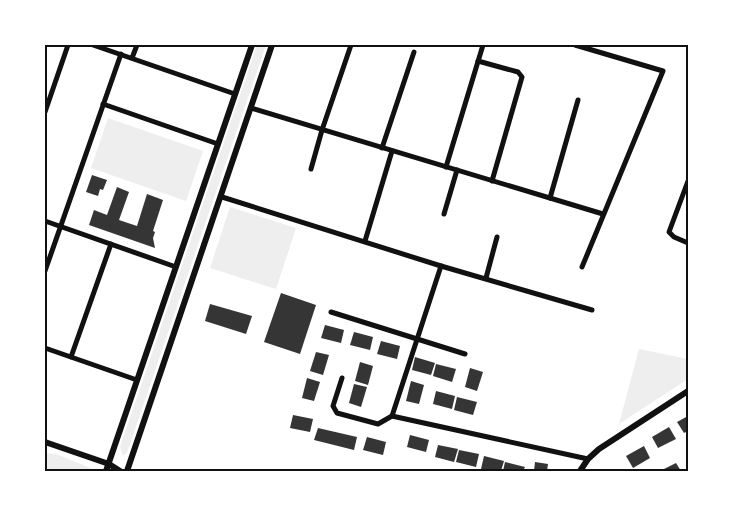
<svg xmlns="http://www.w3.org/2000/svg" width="733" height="516" viewBox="0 0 733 516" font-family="'Source Sans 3',sans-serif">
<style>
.green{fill:#eee}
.building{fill:#353535}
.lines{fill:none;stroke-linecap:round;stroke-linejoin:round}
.minor{stroke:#111;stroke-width:5}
.tertiary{stroke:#111;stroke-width:6}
.neatline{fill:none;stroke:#111;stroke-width:2}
</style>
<rect width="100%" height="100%" fill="#fff"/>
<g class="green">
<polygon points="257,45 266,45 127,453 123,456 120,447"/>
<polygon points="108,118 203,151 186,201 91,168"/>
<polygon points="230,207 296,228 276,289 210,268"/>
<polygon points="639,349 688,359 688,379 619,424"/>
<polygon points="45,453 56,454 98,471 45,471"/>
</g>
<g class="building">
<polygon points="92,175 107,180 103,190 100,189 98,196 86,192"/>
<polygon points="117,187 129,192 119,220 137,226 147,194 163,200 153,231 155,232 153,238 155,248 89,225 94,210 107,215"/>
<polygon points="281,293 316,305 300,354 264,342"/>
<polygon points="210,304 252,316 246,334 205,321"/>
<polygon points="325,325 344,330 341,343 321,338"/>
<polygon points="354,332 373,337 370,350 350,345"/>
<polygon points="381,341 400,346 397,359 377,354"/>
<polygon points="316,352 329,355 323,375 310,371"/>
<polygon points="415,357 435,363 431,375 412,370"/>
<polygon points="360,362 373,366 368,385 355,381"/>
<polygon points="436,364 456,369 452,382 433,376"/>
<polygon points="470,368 483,372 477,391 465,387"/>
<polygon points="307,378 320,382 314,401 302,398"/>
<polygon points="411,381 424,385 419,404 406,401"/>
<polygon points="354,384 367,387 361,407 349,403"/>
<polygon points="436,391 455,396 452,409 433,404"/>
<polygon points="457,397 477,402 473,415 454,410"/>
<polygon points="293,415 313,419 310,432 290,428"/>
<polygon points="688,416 688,431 684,433 677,422"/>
<polygon points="669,427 676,439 658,448 652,437"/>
<polygon points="318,428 357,437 354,450 314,440"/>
<polygon points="410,435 429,440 426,452 407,447"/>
<polygon points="367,437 386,442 383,455 363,450"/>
<polygon points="438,445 458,449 454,462 435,457"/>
<polygon points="644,446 650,458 633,468 626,456"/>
<polygon points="459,450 479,454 476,467 456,462"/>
<polygon points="484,456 504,461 501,471 481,469"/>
<polygon points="505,462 525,467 523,471 503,471"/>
<polygon points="535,462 548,464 547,471 534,471"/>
<polygon points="676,463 681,471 660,471"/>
</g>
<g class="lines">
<g class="minor">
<polyline points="93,45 235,94"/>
<polyline points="575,45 663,71 582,267"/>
<polyline points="132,58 137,45"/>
<polyline points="478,61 518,72 522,77 492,181"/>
<polyline points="103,104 218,144"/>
<polyline points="251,108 603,214"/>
<polyline points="45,112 68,45"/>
<polyline points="382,148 414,52"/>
<polyline points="446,167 483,45"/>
<polyline points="311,169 322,130 351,45"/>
<polyline points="688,181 669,232 674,237 688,243"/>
<polyline points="222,197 441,266 592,310"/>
<polyline points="550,198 578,100"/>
<polyline points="444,214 457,170"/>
<polyline points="45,221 176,267"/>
<polyline points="365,241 392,151"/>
<polyline points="45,271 121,54"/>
<polyline points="486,278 497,237"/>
<polyline points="331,312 465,354"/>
<polyline points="45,348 137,380"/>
<polyline points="71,357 111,244"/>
<polyline points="342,378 333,406 337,413 378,424 392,416 588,459"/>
<polyline points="392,416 441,266"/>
</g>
<g class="tertiary">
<polyline points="45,442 109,464 120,471"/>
<polyline points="106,471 252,45"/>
<polyline points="127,471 272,45"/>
<polyline points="580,471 588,459 599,449 688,391"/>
</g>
</g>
<rect width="733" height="516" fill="none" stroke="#ffffff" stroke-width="92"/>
<rect x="46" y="46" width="641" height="424" class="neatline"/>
</svg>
